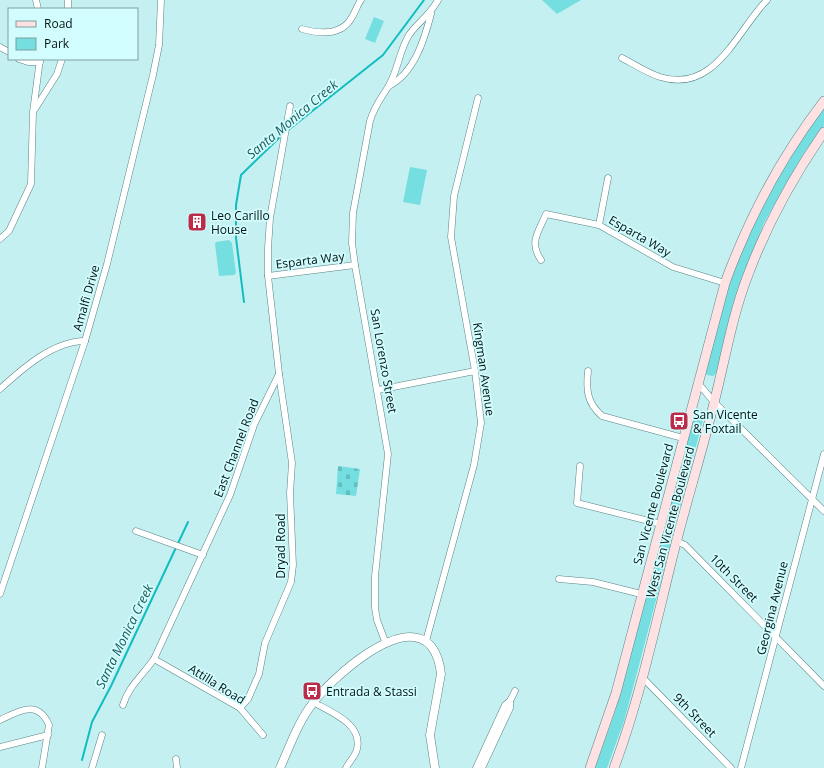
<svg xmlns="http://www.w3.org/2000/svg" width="824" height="768" viewBox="0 0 824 768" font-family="'Open Sans',sans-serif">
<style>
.green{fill:#75dee1}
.cemetery{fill:url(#cemetery-stones)}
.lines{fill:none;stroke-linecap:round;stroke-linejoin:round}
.stream{stroke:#12bdc1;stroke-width:2}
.minor-casing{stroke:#5a8283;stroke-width:7}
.tertiary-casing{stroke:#5a8283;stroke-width:9}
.secondary-casing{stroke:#5a8283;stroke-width:10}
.minor{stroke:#fff;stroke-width:6}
.tertiary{stroke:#fff;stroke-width:8}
.secondary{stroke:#fde1e3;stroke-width:9}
.labels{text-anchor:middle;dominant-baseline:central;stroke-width:3.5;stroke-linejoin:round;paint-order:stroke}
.poi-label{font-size:12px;fill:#041314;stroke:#d2fdfe;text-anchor:start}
.street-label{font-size:12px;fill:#041314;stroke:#d2fdfe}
.water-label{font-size:13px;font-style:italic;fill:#1d595b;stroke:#d2fdfe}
</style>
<defs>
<pattern id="cemetery-stones" width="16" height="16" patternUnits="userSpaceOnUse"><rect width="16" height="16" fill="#75dee1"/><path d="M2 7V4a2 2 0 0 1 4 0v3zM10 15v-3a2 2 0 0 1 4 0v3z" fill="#64bec0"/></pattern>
</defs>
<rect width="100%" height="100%" fill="#c5f0f1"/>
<g class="green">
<polygon points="542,0 581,0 557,14"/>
<polygon points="374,17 384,21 375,43 365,39"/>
<path d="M824 108V126L805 151 784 187 764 223 748 262 735 300 716 373 713 376 707 375 705 372C711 351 714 328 721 307 744 235 777 168 824 108Z"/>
<polygon points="410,167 427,170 420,205 403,202"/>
<polygon points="229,240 232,243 236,273 234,275 219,276 215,244 216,242"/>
<polygon points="696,407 705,412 638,669 624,721 607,768 595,768 615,712"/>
</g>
<polygon class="cemetery" points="338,466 360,469 356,496 336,494"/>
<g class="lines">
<g class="stream">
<polyline points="287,131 383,55 424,0"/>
<polyline points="244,302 236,238 236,205 241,175 282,135"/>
<polyline points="82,760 92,722 111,686 188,522"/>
</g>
<g class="minor-casing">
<g id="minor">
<polyline points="36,0 38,9"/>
<polyline points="68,9 68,0"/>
<path d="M302 29C320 34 342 36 352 17 356 11 357 5 361 0"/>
<polyline points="0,47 9,52"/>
<path d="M622 58C634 64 647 73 660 77 715 94 736 32 767 0"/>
<polyline points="19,59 28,62 40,62"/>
<path d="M389 86C414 73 424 41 431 14"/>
<polyline points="35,109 57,74 62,59"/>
<polyline points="599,225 608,178"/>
<polyline points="0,239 9,231 31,184 33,112 40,59"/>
<path d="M541 260C529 242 538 233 546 214L599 225 673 267 725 283"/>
<polyline points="268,276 355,265"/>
<path d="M588 371C586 390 587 403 602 416L683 438"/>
<polyline points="698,383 714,402 824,511"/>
<path d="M0 389C22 369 53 341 85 341"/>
<polyline points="378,390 475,371"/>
<polyline points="580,466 577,503 661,524"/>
<polyline points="136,531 203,555"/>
<polyline points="676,541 685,545 824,686"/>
<polyline points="559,579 593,582 641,594"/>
<polyline points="0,594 85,341 107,264 153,75 159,45 161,0"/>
<polyline points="426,641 474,465 481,423 475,371 451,237 454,196 478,98"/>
<path d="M386 644 377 620 375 608V576L388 454 355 265 352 243 353 213 370 121C375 105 380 100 388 87 398 71 399 51 409 35 418 22 430 15 438 0"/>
<polyline points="154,659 240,708 263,735"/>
<polyline points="642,677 731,768"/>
<path d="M313 702C331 712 363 724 357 749 356 755 349 762 346 768"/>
<path d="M123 705C128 687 143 675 154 659L230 495 254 425 279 374 268 276V248L270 218 290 106"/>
<polyline points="240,708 248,699 259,674 265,643 291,582 293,565 290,493 292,463 279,374"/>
<path d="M0 720C19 711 38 699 49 725L42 768"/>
<polyline points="0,747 48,735"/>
<polyline points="176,759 177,768"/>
<polyline points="92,768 102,735"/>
<polyline points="476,768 505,705 510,701 515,691"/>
<polyline points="482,768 510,708 510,701"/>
<polyline points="741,768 824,454"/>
</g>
</g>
<g class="tertiary-casing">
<path id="tertiary" d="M280 768C290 746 298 722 313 703 331 679 402 613 431 646 438 655 440 664 441 674L430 735 435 768"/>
</g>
<g class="secondary-casing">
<g id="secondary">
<path d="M590 768 616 693 725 283C749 217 781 157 824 101"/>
<path d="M614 768C639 701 654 632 671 563 684 509 701 456 714 403 725 360 732 316 748 275 767 224 793 177 824 132"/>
</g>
</g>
<use href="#minor" class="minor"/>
<use href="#tertiary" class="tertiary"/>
<use href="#secondary" class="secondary"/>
</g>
<defs>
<g id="building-square" transform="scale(1)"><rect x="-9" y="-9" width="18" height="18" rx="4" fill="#bc2b49" stroke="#d2fdfe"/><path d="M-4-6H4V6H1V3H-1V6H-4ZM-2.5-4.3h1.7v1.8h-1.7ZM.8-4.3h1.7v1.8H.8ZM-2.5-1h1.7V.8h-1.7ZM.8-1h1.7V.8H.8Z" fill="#fff"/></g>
<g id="bus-square" transform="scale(1)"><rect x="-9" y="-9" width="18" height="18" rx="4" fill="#bc2b49" stroke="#d2fdfe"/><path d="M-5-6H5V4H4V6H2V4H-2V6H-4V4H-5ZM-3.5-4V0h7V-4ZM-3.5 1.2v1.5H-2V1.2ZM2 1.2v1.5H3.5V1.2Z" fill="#fff"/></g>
</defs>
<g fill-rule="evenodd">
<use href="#building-square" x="197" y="222"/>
<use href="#bus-square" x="679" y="421"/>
<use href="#bus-square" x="312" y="691"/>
</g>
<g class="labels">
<g class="poi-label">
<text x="211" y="215">Leo Carillo<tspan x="211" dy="14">House</tspan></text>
<text x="693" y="414">San Vicente<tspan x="693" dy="14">&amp; Foxtail</tspan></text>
<text x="326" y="691">Entrada &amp; Stassi</text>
</g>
<g class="street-label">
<text transform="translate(640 236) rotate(30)">Esparta Way</text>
<text transform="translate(310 260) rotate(-7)">Esparta Way</text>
<text transform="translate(86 298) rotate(-74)">Amalfi Drive</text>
<text transform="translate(384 361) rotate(80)">San Lorenzo Street</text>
<text transform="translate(484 369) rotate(82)">Kingman Avenue</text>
<text transform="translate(236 448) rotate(-69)">East Channel Road</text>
<text transform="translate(653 504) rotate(-75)">San Vicente Boulevard</text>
<text transform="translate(670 522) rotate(-75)">West San Vicente Boulevard</text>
<text transform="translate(280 546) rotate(-90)">Dryad Road</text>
<text transform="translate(734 578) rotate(45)">10th Street</text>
<text transform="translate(772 608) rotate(-76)">Georgina Avenue</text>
<text transform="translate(217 684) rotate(32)">Attilla Road</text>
<text transform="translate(695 715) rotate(46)">9th Street</text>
</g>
<g class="water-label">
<text transform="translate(292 119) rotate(-40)">Santa Monica Creek</text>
<text transform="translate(124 636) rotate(-64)">Santa Monica Creek</text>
</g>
</g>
<rect x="8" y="8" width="130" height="52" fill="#d2fdfe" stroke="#809fa0"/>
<rect x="16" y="21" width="20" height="6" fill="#fde1e3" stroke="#809fa0"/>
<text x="44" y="28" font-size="12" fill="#041314">Road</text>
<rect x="16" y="38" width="20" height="12" fill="#75dee1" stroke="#809fa0"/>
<text x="44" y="48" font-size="12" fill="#041314">Park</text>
</svg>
